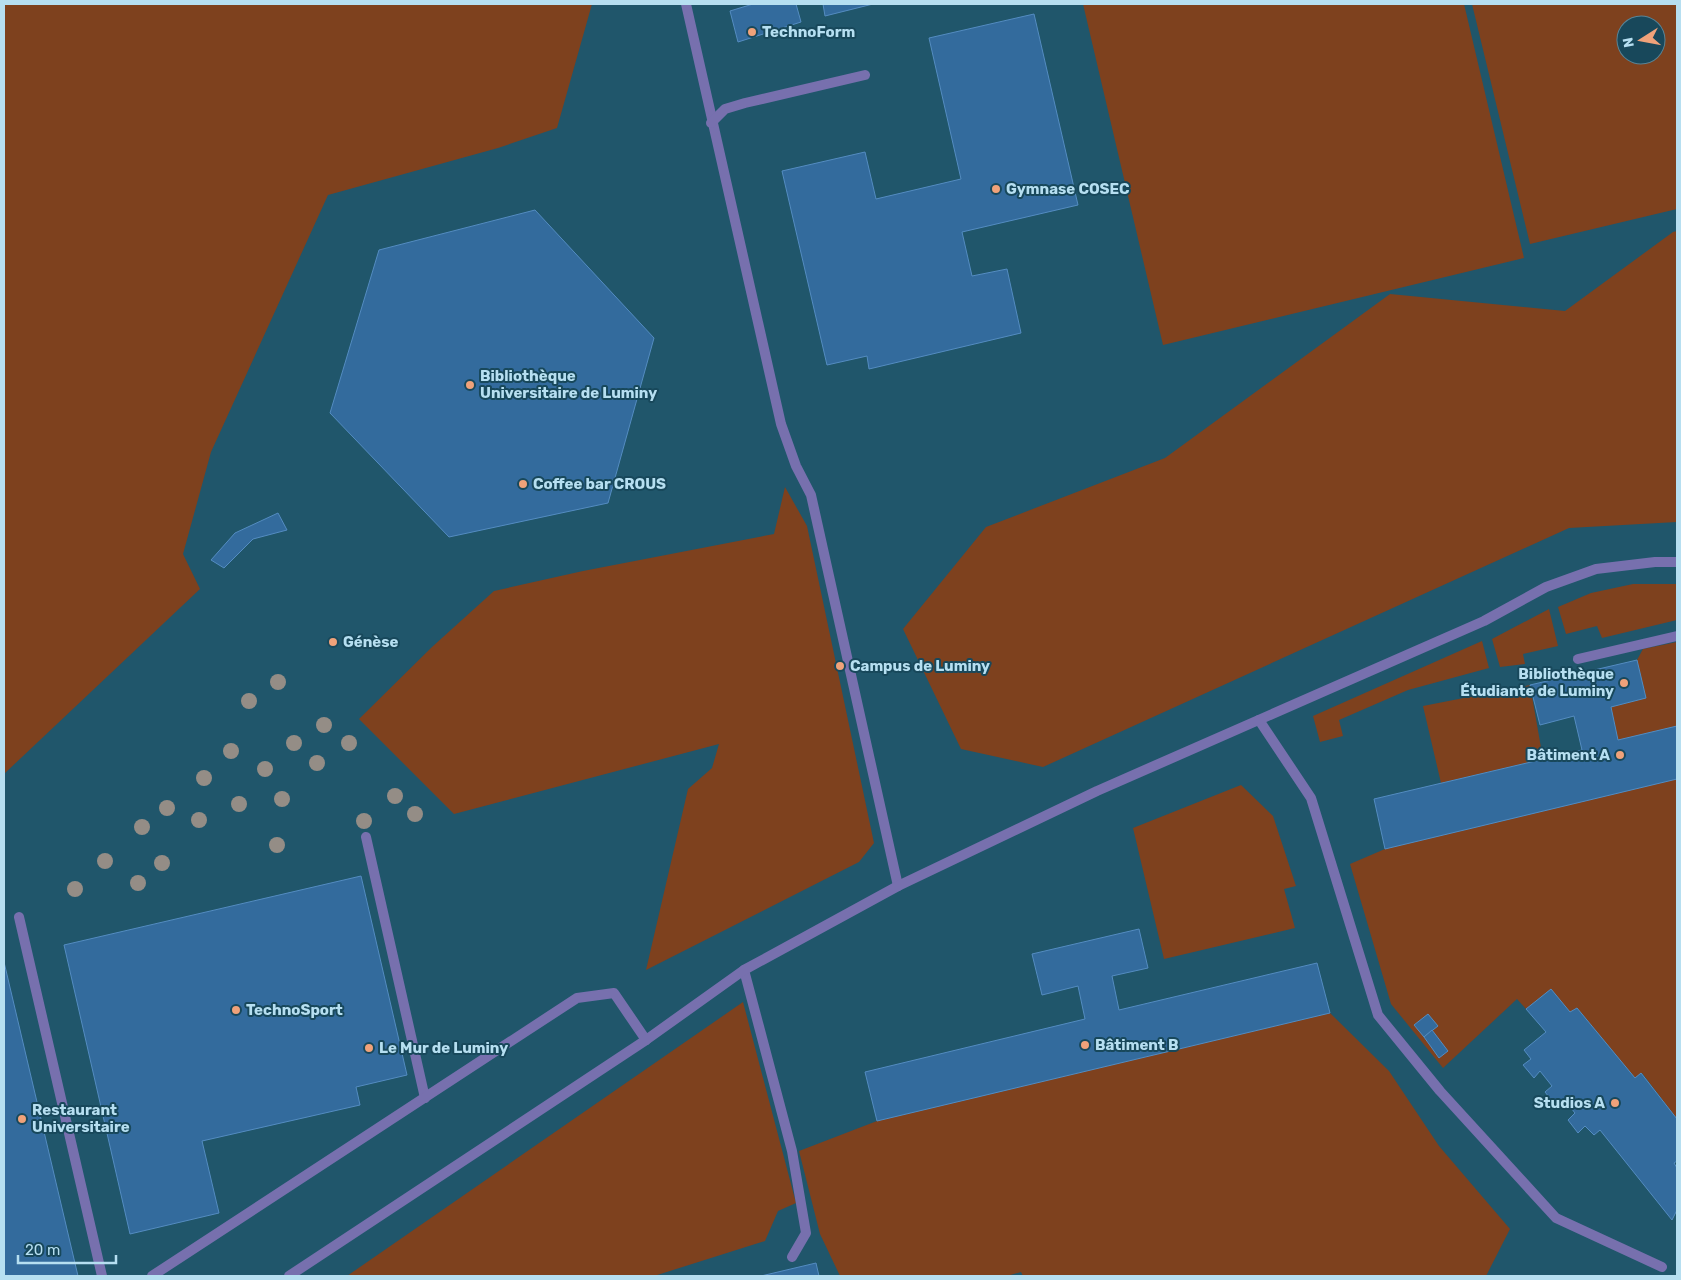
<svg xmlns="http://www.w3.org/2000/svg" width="1681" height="1280" viewBox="0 0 1681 1280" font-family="Rubik,sans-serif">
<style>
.built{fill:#20566b;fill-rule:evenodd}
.green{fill:#7e411e;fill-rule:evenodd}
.building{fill:#336b9d;stroke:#548cc1}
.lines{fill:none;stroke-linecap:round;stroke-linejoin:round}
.service{stroke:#7770ae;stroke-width:10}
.minor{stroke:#7770ae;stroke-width:10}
.tree{fill:#948d86}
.poi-dot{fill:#f0a27a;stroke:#18485b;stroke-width:2}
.labels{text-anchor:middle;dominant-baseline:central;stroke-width:4;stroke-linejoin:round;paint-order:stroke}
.poi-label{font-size:15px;font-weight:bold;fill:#b6dff1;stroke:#18485b;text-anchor:start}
</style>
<rect width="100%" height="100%" fill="#18485b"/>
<path class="built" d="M4 4H1677V1276H4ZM1626 25H1656V55H1626Z"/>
<g class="green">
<polygon points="4,4 592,4 557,128 498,148 328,195 211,452 183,554 200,589 4,774"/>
<polygon points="1083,4 1464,4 1524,258 1163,345"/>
<path d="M1472 4H1677V209L1530 244ZM1626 25H1656V55H1626Z"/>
<polygon points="1677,231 1677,522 1569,528 1043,767 961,749 903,629 986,527 1165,458 1390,294 1565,311 1673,232"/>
<polygon points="785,487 807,526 874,843 859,862 646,970 688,789 712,768 719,744 454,814 359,719 432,647 494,591 583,571 774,534"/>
<polygon points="1633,584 1677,584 1677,620 1602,638 1597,626 1566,634 1558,607 1591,593"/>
<polygon points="1549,609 1558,646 1523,654 1525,664 1500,667 1492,639"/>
<polygon points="1482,641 1489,668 1408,690 1339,720 1343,736 1320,742 1313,716"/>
<polygon points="1677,642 1677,726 1618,740 1611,707 1646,698 1637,660 1643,649"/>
<polygon points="1530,685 1543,759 1441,783 1423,706"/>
<polygon points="1677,779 1677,1119 1642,1073 1635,1078 1577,1008 1570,1012 1551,989 1526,1009 1517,999 1443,1068 1391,1004 1350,864 1385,849"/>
<polygon points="1241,785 1273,816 1296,886 1284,889 1295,928 1164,959 1133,828"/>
<polygon points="743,1002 796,1203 778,1211 765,1241 654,1276 347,1276"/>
<polygon points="1330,1013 1389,1071 1439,1146 1510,1229 1486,1276 1023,1276 1021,1272 1007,1276 840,1276 820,1234 799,1151 877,1121"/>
</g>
<g class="building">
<polygon points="753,4 796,4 801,22 738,42 730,11"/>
<polygon points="823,4 873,4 825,16"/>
<polygon points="1034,14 1078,205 962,232 972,276 1007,269 1021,333 869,369 867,356 827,365 782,171 865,152 876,199 961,179 929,38"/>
<polygon points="535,210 654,338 608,503 449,537 330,413 379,250"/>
<polygon points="278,513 287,530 253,539 224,568 211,560 235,533"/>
<polygon points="1637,660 1646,698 1611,707 1618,740 1677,726 1677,779 1385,849 1374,799 1582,750 1574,716 1540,725 1530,685"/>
<polygon points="361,876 407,1075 356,1087 360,1105 202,1141 219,1213 130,1234 64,945"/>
<polygon points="1139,929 1148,968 1112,976 1119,1010 1317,963 1330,1013 877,1121 865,1072 1085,1019 1078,986 1042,995 1032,954"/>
<polygon points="4,962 78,1276 4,1276"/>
<polygon points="1551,989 1570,1012 1577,1008 1635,1078 1641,1073 1677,1119 1677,1161 1674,1163 1677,1168 1677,1210 1672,1220 1600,1130 1594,1135 1585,1126 1578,1133 1568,1120 1575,1113 1564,1099 1556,1106 1545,1092 1552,1086 1540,1071 1534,1078 1523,1065 1531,1059 1524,1050 1546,1032 1526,1009"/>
<polygon points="1428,1014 1438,1026 1424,1037 1414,1025"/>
<polygon points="1432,1030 1448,1051 1439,1058 1424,1037"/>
<polygon points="816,1263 819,1276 761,1276"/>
</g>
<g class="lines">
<g class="service">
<polyline points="686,4 781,424 796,466 811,495 898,886"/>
<polyline points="711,123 725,109 745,103 865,75"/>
<polyline points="1578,659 1677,636"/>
<polyline points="366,837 425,1098"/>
<polyline points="19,917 102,1276"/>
<polyline points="744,970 792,1151 806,1233 792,1257"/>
<polyline points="152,1276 577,998 614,993 646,1040"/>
</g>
<g class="minor">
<polyline points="1259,720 1311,798 1378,1015 1440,1091 1556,1218 1662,1267"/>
<polyline points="289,1276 646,1040 744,970 898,886 1097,791 1484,621 1546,587 1596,569 1655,562 1677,562"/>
</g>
</g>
<g class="tree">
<circle cx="278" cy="682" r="8"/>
<circle cx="249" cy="701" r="8"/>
<circle cx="324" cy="725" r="8"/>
<circle cx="294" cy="743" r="8"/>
<circle cx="349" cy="743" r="8"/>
<circle cx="231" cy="751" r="8"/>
<circle cx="317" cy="763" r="8"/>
<circle cx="265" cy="769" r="8"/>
<circle cx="204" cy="778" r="8"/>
<circle cx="395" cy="796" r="8"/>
<circle cx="282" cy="799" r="8"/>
<circle cx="239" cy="804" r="8"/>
<circle cx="167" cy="808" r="8"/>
<circle cx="415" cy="814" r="8"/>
<circle cx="199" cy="820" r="8"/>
<circle cx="364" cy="821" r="8"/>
<circle cx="142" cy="827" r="8"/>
<circle cx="277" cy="845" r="8"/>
<circle cx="105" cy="861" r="8"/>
<circle cx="162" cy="863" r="8"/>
<circle cx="138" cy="883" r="8"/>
<circle cx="75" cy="889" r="8"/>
</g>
<g class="poi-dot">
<circle cx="752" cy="32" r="5"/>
<circle cx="996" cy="189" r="5"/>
<circle cx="470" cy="385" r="5"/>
<circle cx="523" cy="484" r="5"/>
<circle cx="333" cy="642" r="5"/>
<circle cx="840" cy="666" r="5"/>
<circle cx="1624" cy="683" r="5"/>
<circle cx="1620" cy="755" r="5"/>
<circle cx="236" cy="1010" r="5"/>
<circle cx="1085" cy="1045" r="5"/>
<circle cx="369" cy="1048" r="5"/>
<circle cx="1615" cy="1103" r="5"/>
<circle cx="22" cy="1119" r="5"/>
</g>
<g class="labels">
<g class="poi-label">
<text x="762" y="32">TechnoForm</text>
<text x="1006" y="189">Gymnase COSEC</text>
<text x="480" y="376">Bibliothèque<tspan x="480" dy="17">Universitaire de Luminy</tspan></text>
<text x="533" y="484">Coffee bar CROUS</text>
<text x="343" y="642">Génèse</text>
<text x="850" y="666">Campus de Luminy</text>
<text x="1614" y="674" text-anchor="end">Bibliothèque<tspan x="1614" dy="17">Étudiante de Luminy</tspan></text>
<text x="1610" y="755" text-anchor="end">Bâtiment A</text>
<text x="246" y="1010">TechnoSport</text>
<text x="1095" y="1045">Bâtiment B</text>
<text x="379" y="1048">Le Mur de Luminy</text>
<text x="1605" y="1103" text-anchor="end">Studios A</text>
<text x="32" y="1110">Restaurant<tspan x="32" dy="17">Universitaire</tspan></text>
</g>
</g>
<rect width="1681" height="1280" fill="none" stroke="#b6dff1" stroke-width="10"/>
<g transform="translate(1641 40) rotate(259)"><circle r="24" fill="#18485b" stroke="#578497"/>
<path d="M0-4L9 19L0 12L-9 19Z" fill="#f0a27a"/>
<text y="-8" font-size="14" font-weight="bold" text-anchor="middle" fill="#b6dff1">N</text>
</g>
<path d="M18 1255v8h98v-8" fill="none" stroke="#b6dff1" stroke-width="2.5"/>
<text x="25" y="1255" font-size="15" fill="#b6dff1" stroke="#18485b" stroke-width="4" paint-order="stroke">20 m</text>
</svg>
